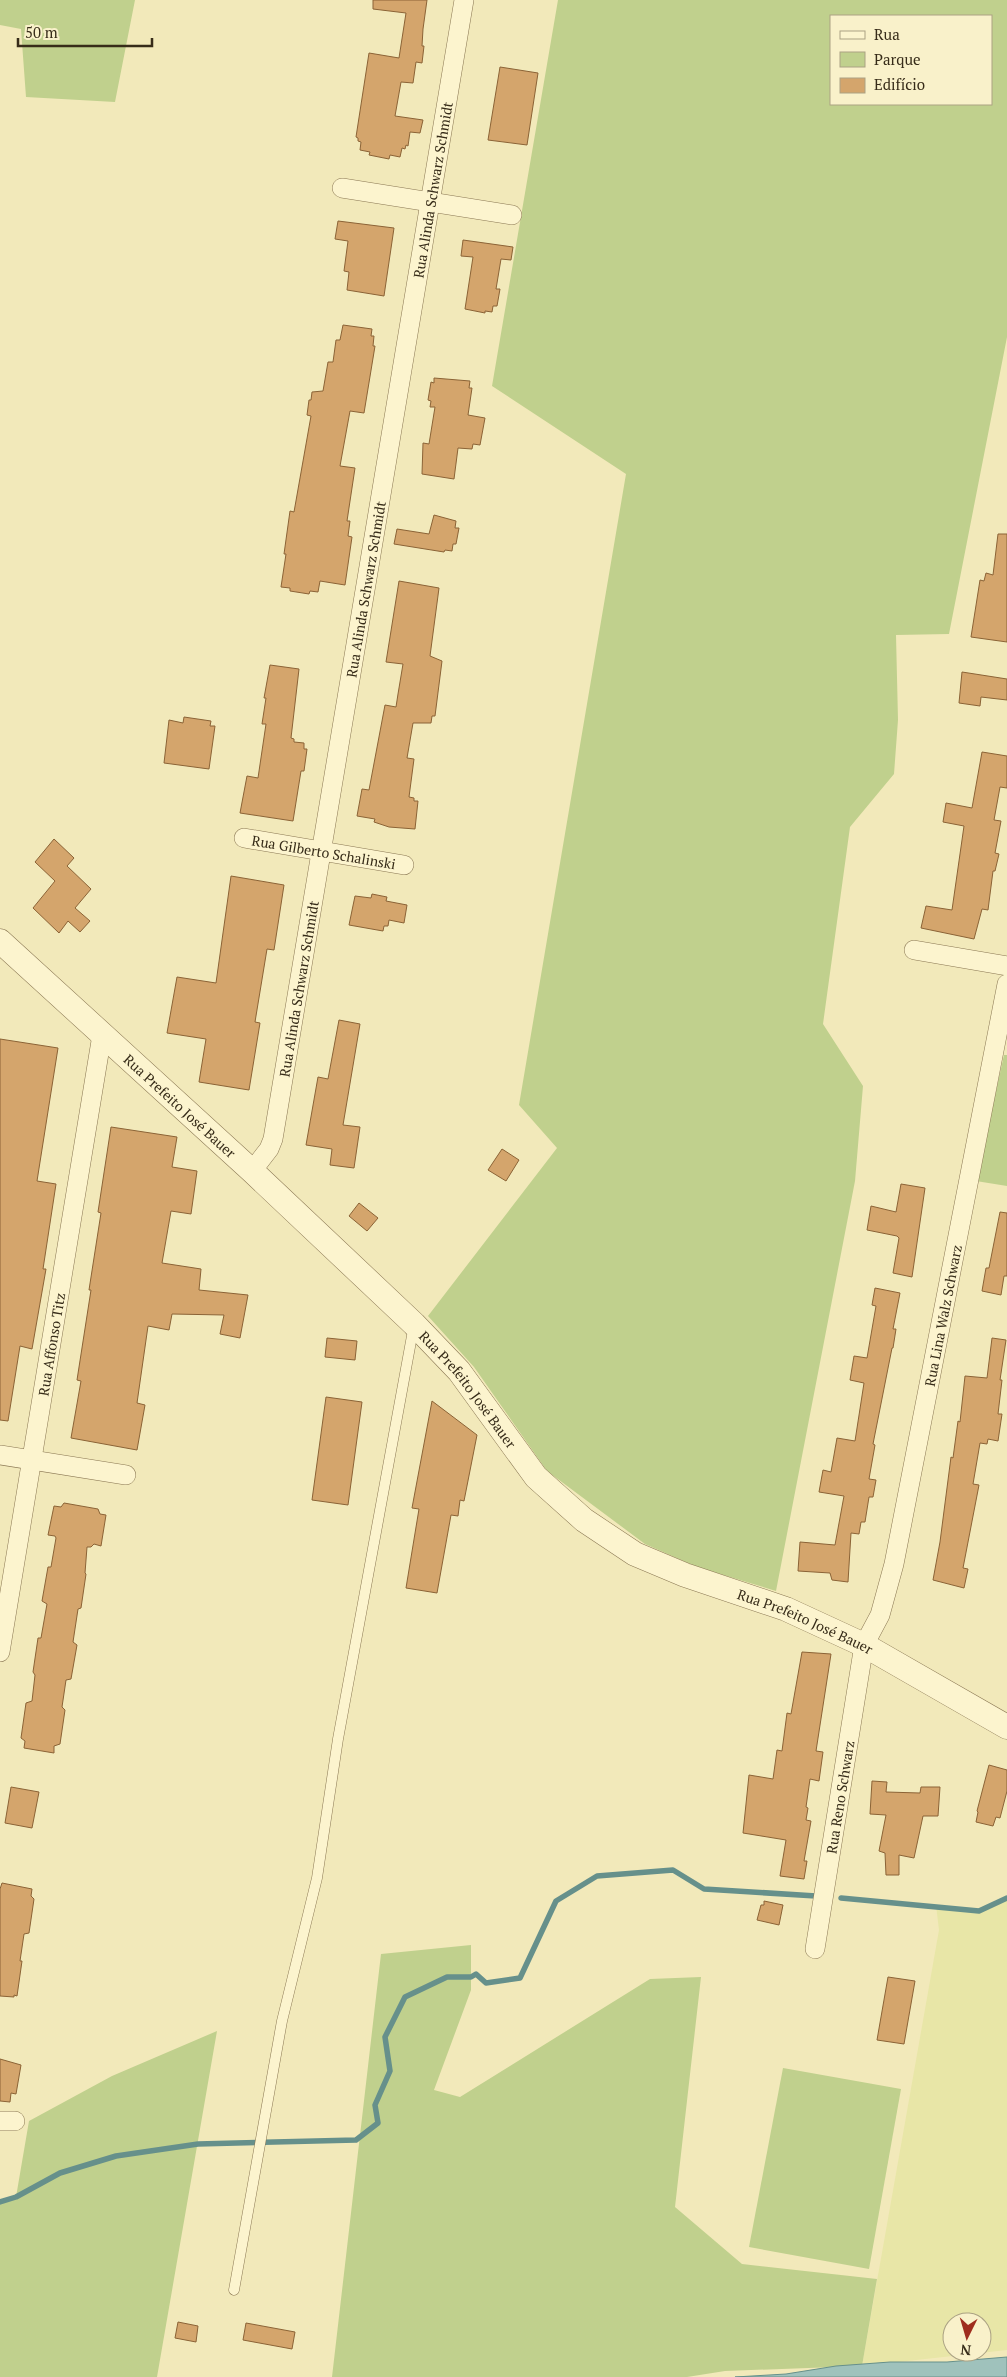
<svg xmlns="http://www.w3.org/2000/svg" width="1007" height="2377" viewBox="0 0 1007 2377" font-family="'PT Serif',serif">
<style>
.farmland{fill:#e8e6a7;fill-rule:evenodd}
.green{fill:#c0d08d;fill-rule:evenodd}
.water{fill:#9fc2bc;stroke:#66908b}
.lines{fill:none;stroke-linecap:round;stroke-linejoin:round}
.stream{stroke:#66908b;stroke-width:5.5}
.building{fill:#d4a56c;stroke:#8b6336}
.service-casing{stroke:#8a7753;stroke-width:11}
.minor-casing{stroke:#8a7753;stroke-width:20}
.tertiary-casing{stroke:#8a7753;stroke-width:25}
.service{stroke:#fcf4ce;stroke-width:10}
.minor{stroke:#fcf4ce;stroke-width:19}
.tertiary{stroke:#fcf4ce;stroke-width:24}
.labels{text-anchor:middle;dominant-baseline:central;stroke-width:5;stroke-linejoin:round;paint-order:stroke}
.street-label{font-size:14px;fill:#372c19;stroke:#f9f1ca}
</style>
<rect width="100%" height="100%" fill="#f2e9ba"/>
<path class="farmland" d="M1007 1898V2350L862 2366 939 1930 936 1905 979 1911ZM952 2322H982V2352H952Z"/>
<g class="green">
<polygon points="0,0 135,0 115,102 26,97 21,29 0,25"/>
<path d="M558 0H1007V337L949 634 896 635 898 720 894 774 850 827 823 1024 863 1086 855 1181 776 1591 697 1567 645 1544 547 1471 474 1367 428 1316 557 1148 519 1105 626 474 492 386ZM831 16H991V104H831Z"/>
<polygon points="1004,1055 1007,1055 1007,1186 976,1181"/>
<polygon points="471,1945 471,1990 434,2090 460,2097 650,1979 701,1977 675,2207 742,2264 877,2279 862,2366 725,2371 687,2377 332,2377 381,1954"/>
<polygon points="217,2031 157,2377 0,2377 0,2202 16,2197 29,2121 112,2076"/>
<polygon points="783,2068 901,2089 869,2269 749,2247"/>
</g>
<polygon class="water" points="1007,2357 1007,2377 735,2377 786,2374 836,2366 890,2362 947,2362"/>
<g class="lines">
<g class="stream">
<polyline points="841,1898 979,1911 1007,1898"/>
<polyline points="0,2202 16,2197 60,2173 116,2156 198,2144 356,2140 378,2123 375,2105 390,2071 385,2037 405,1997 447,1977 471,1977 476,1974 486,1983 520,1978 556,1901 597,1876 673,1870 704,1889 816,1896"/>
</g>
</g>
<g class="building">
<polygon points="373,0 427,0 423,29 422,46 424,46 422,63 416,62 413,83 401,82 395,116 423,120 420,133 410,132 408,146 406,145 405,149 402,148 400,157 390,155 389,159 369,155 370,152 360,150 361,142 358,141 358,138 356,137 369,53 399,58 406,13 373,9"/>
<polygon points="500,67 538,73 527,145 488,140"/>
<polygon points="338,221 394,228 384,296 347,290 349,272 344,271 348,241 335,239"/>
<polygon points="463,240 513,247 511,260 501,259 496,289 500,289 497,306 493,306 492,312 485,311 485,313 465,309 473,257 461,256"/>
<polygon points="343,325 372,329 371,336 374,336 373,346 375,346 364,413 350,411 340,466 355,468 347,521 350,521 348,536 352,537 345,585 320,581 318,592 310,591 309,594 290,591 290,588 281,587 286,554 284,554 290,511 294,512 311,416 307,415 309,400 311,400 312,392 323,391 328,362 333,362 336,340 340,340"/>
<polygon points="434,378 470,381 469,388 472,388 468,415 485,418 480,445 473,444 472,449 458,448 454,479 422,474 423,443 429,444 435,407 430,407 431,401 428,400 431,382 434,383"/>
<polygon points="434,515 456,521 455,528 459,528 456,544 453,544 452,551 445,550 444,552 394,544 397,529 429,534"/>
<polygon points="998,534 1007,534 1007,642 971,637 980,580 984,581 986,573 993,575"/>
<polygon points="399,581 439,588 430,656 442,661 435,716 432,716 431,723 413,723 407,758 414,759 409,797 414,798 414,801 418,801 415,829 389,827 374,822 375,819 357,816 362,789 369,790 385,705 396,707 398,694 403,664 386,662"/>
<polygon points="270,665 299,669 291,738 294,739 294,742 304,743 304,749 307,749 304,771 301,771 293,821 240,813 247,776 258,778 266,724 262,724 266,698 264,698"/>
<polygon points="962,672 1007,679 1007,700 981,697 980,706 959,703"/>
<polygon points="184,717 211,721 210,726 215,726 209,769 164,763 169,720 183,723"/>
<polygon points="982,752 1007,756 1007,788 1000,787 994,820 1001,821 995,853 999,854 995,871 993,871 988,910 982,909 974,939 921,928 926,906 952,910 964,826 943,822 946,803 972,808"/>
<polygon points="54,839 74,858 67,866 91,889 75,908 90,921 80,932 68,921 59,933 33,908 55,881 35,862"/>
<polygon points="231,876 284,885 274,950 267,949 255,1022 260,1023 249,1090 199,1082 206,1039 167,1033 177,977 216,983"/>
<polygon points="372,894 387,897 386,901 407,905 404,923 389,920 388,926 384,926 383,931 349,925 355,896 371,898"/>
<polygon points="339,1020 360,1024 343,1125 360,1127 354,1168 330,1165 332,1149 306,1145 318,1077 328,1079"/>
<polygon points="0,1039 58,1048 37,1181 56,1184 43,1269 46,1269 32,1349 20,1346 8,1421 0,1420"/>
<polygon points="111,1127 177,1137 172,1167 197,1171 191,1214 171,1211 162,1263 201,1269 199,1290 248,1295 240,1338 220,1334 224,1315 172,1314 169,1330 148,1326 137,1403 145,1405 137,1450 71,1438 81,1381 77,1380 91,1290 89,1290 101,1213 98,1212"/>
<polygon points="502,1149 519,1160 506,1181 488,1170"/>
<polygon points="901,1184 925,1188 912,1277 893,1273 899,1238 897,1236 867,1230 871,1206 896,1212"/>
<polygon points="359,1203 378,1218 367,1231 349,1216"/>
<polygon points="1000,1212 1007,1213 1007,1276 1004,1276 1001,1295 982,1291 986,1268 989,1268"/>
<polygon points="875,1288 900,1293 893,1329 896,1329 893,1348 892,1348 873,1444 875,1445 869,1479 876,1480 873,1497 869,1497 865,1522 861,1522 859,1534 851,1533 848,1582 832,1580 830,1573 798,1571 800,1542 835,1545 844,1496 819,1492 823,1470 831,1472 837,1438 855,1441 864,1383 850,1380 854,1356 867,1358 876,1306 872,1305"/>
<polygon points="327,1338 357,1341 355,1360 325,1357"/>
<polygon points="992,1338 1006,1340 1000,1380 1002,1380 998,1414 1002,1414 998,1441 988,1439 987,1444 980,1443 973,1484 979,1485 963,1568 968,1569 964,1588 933,1580 940,1542 951,1457 953,1458 958,1421 960,1422 965,1376 987,1378"/>
<polygon points="326,1397 362,1402 348,1505 312,1500"/>
<polygon points="432,1401 477,1435 464,1501 460,1500 458,1516 451,1515 437,1593 406,1588 419,1509 412,1508"/>
<polygon points="64,1503 98,1509 100,1514 106,1515 101,1546 94,1544 91,1547 87,1547 85,1573 86,1574 81,1608 78,1609 73,1642 77,1645 71,1679 66,1680 62,1707 65,1710 60,1744 54,1746 54,1753 24,1748 25,1741 21,1738 26,1703 32,1701 35,1675 33,1672 38,1638 41,1638 47,1604 42,1601 48,1567 51,1567 56,1538 55,1536 48,1535 54,1506 61,1507"/>
<polygon points="802,1652 831,1654 816,1751 823,1752 819,1781 810,1779 806,1807 808,1808 806,1820 811,1821 804,1861 807,1861 804,1879 780,1876 786,1840 743,1833 749,1775 773,1779 777,1750 782,1751 787,1713 791,1714"/>
<polygon points="989,1765 1007,1770 1007,1791 1000,1818 996,1817 993,1826 976,1822 978,1812 977,1811"/>
<polygon points="872,1781 887,1782 886,1792 920,1793 921,1787 940,1787 938,1816 923,1816 914,1858 899,1855 899,1875 886,1875 885,1853 879,1851 886,1815 870,1814"/>
<polygon points="11,1787 39,1792 32,1828 5,1823"/>
<polygon points="2,1883 32,1889 31,1896 34,1899 29,1933 24,1934 20,1961 22,1961 17,1996 14,1995 14,1997 0,1996 0,1889"/>
<polygon points="764,1901 783,1905 779,1925 757,1920 761,1905 764,1905"/>
<polygon points="888,1977 915,1981 904,2044 877,2040"/>
<polygon points="0,2059 21,2065 16,2094 11,2093 10,2102 0,2101"/>
<polygon points="178,2322 198,2326 196,2342 175,2338"/>
<polygon points="246,2323 295,2332 292,2349 243,2340"/>
</g>
<g class="lines">
<g class="service-casing">
<polyline id="service" points="234,2290 282,2021 317,1878 338,1739 414,1325"/>
</g>
<g class="minor-casing">
<g id="minor">
<polyline points="342,188 512,215"/>
<path id="s1" d="M244 838 404 865"/>
<polyline points="914,950 1007,966"/>
<path id="s2" d="M252 1171 269 1149 273 1139 464 0"/>
<polyline points="0,1455 126,1475"/>
<path id="s3" d="M0 1652 102 1035"/>
<path id="s4" d="M815 1949 864 1645 880 1615 894 1564 1007 984"/>
<polyline points="0,2121 15,2121"/>
</g>
</g>
<g class="tertiary-casing">
<g id="tertiary">
<path id="s5" d="M0 941 252 1171 414 1324 459 1371 536 1477 584 1520 635 1554 685 1575 786 1609 864 1645 1007 1727"/>
</g>
</g>
<use href="#service" class="service"/>
<use href="#minor" class="minor"/>
<use href="#tertiary" class="tertiary"/>
</g>
<g class="labels">
<g class="street-label">
<text stroke="none"><textPath href="#s2" startOffset="1001">Rua Alinda Schwarz Schmidt</textPath></text>
<text stroke="none"><textPath href="#s2" startOffset="596">Rua Alinda Schwarz Schmidt</textPath></text>
<text stroke="none"><textPath href="#s1" startOffset="81">Rua Gilberto Schalinski</textPath></text>
<text stroke="none"><textPath href="#s2" startOffset="191">Rua Alinda Schwarz Schmidt</textPath></text>
<text stroke="none"><textPath href="#s5" startOffset="244">Rua Prefeito José Bauer</textPath></text>
<text stroke="none"><textPath href="#s4" startOffset="648">Rua Lina Walz Schwarz</textPath></text>
<text stroke="none"><textPath href="#s3" startOffset="312">Rua Affonso Titz</textPath></text>
<text stroke="none"><textPath href="#s5" startOffset="649">Rua Prefeito José Bauer</textPath></text>
<text stroke="none"><textPath href="#s5" startOffset="1069">Rua Prefeito José Bauer</textPath></text>
<text stroke="none"><textPath href="#s4" startOffset="154">Rua Reno Schwarz</textPath></text>
</g>
</g>
<rect x="830" y="15" width="162" height="90" fill="#f9f1ca" stroke="#aba283"/>
<rect x="840" y="31" width="25" height="8" fill="#fcf4ce" stroke="#aba283"/>
<text x="874" y="40" font-size="15" fill="#372c19">Rua</text>
<rect x="840" y="52" width="25" height="15" fill="#c0d08d" stroke="#aba283"/>
<text x="874" y="65" font-size="15" fill="#372c19">Parque</text>
<rect x="840" y="78" width="25" height="15" fill="#d4a56c" stroke="#aba283"/>
<text x="874" y="90" font-size="15" fill="#372c19">Edifício</text>
<g transform="translate(967 2337) rotate(185)"><circle r="24" fill="#f9f1ca" stroke="#aba283"/>
<path d="M0-4L9 19L0 12L-9 19Z" fill="#9f2d1d"/>
<text y="-8" font-size="14" font-weight="bold" text-anchor="middle" fill="#372c19">N</text>
</g>
<path d="M18 38v8h134v-8" fill="none" stroke="#372c19" stroke-width="2.5"/>
<text x="25" y="38" font-size="15" fill="#372c19" stroke="#f9f1ca" stroke-width="4" paint-order="stroke">50 m</text>
</svg>
